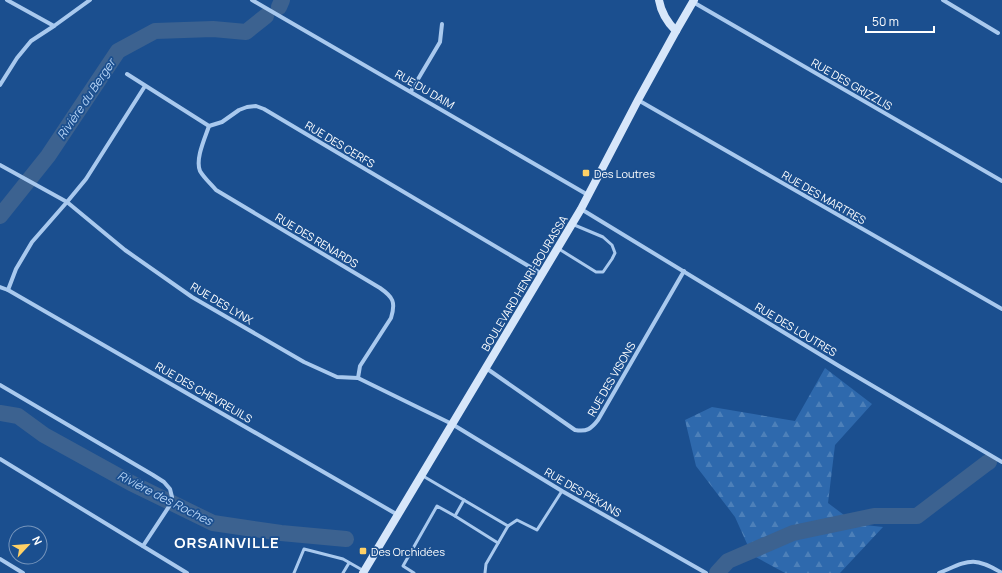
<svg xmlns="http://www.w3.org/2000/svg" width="1002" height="573" viewBox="0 0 1002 573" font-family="Manrope,sans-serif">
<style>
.forest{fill:url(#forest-firs)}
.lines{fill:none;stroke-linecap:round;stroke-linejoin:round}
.river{stroke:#3c6290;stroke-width:16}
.lane{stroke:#a9c9ee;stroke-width:3}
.street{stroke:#a9c9ee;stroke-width:4}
.secondary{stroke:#d6e6fa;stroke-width:8}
.poi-dot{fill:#ffd166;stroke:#1b4f8f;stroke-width:1.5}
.labels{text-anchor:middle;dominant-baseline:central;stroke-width:3.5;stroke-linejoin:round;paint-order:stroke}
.street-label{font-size:11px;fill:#fff;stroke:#1b4f8f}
.poi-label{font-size:11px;fill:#fff;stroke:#1b4f8f;text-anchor:start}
.water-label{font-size:12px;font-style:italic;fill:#b5d3f5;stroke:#1b4f8f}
.district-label{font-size:15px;font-weight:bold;letter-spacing:1px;fill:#fff;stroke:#1b4f8f}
</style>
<defs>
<pattern id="forest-firs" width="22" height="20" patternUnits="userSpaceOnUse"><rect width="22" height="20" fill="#2e69ad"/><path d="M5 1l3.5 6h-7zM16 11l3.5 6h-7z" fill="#4d80b9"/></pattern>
</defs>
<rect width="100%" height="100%" fill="#1b4f8f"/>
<polygon class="forest" points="825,368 872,404 835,445 828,503 856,524 883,527 840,573 785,573 752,555 735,517 696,466 685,420 712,407 795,421"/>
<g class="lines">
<g class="river">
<polyline points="279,7 282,0"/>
<polyline points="0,216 48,156 118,51 155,31 213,29 246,32 266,16"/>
<polyline points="0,413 18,416 44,435 131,483 213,523 281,533 346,539"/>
<polyline points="717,573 728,561 793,533 874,516 917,516 987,463 989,462"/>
</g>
<g class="lane">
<polyline points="559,249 596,272 603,272 612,259 615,253 612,245 603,237 572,224"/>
<polyline points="423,476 508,526 486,564 485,573"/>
<polyline points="464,500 455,516 498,543"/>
<polyline points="508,526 517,520 537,530 562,491"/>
<polyline points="294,573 304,549 343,559 364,571"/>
<polyline points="343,573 349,563"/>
<polyline points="414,573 403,566 437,506 455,516"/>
</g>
<g class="street">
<polyline points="7,0 54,26"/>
<polyline points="252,0 588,195"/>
<polyline points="943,0 998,33"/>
<polyline points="693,2 1002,181"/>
<polyline points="127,74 209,126 222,122 239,110 247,107 256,106 264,109 542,274"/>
<polyline points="0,85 17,58 31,41 54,26 90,0"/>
<polyline points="411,91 440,42 442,24"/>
<polyline points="638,100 1002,309"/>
<path d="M209 126C205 138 195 159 200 171 204 178 211 184 216 190L380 288C393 297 396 302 391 318L360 366 358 378"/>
<polyline points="0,165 67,202 125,250 192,297 304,362 337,377 358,378 452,424 562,491 706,573"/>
<polyline points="581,209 839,366 1002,462"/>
<polyline points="0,287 8,290 398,515"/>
<polyline points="8,290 16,269 32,242 67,202 86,179 145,86"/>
<path d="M486 368 575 430C587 432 591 429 598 420L684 271"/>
<polyline points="0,385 153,475 164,482 170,489 172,497 170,505 143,546"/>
<polyline points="0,459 187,573"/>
<polyline points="0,559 23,573"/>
<path d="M939 573C968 561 973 555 1002 573"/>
</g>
<g class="secondary">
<path d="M659 0C661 12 667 22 676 31"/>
<polyline points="363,573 581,209 638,100 676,31 694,0"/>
</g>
</g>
<g class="poi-dot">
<rect x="582" y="169" width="8" height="8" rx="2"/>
<rect x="359" y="547" width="8" height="8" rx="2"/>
</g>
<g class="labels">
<g class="street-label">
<text transform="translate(852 84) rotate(30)">RUE DES GRIZZLIS</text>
<text transform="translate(425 89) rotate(30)">RUE DU DAIM</text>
<text transform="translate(340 144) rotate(31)">RUE DES CERFS</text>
<text transform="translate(824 197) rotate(30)">RUE DES MARTRES</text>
<text transform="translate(317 240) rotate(31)">RUE DES RENARDS</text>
<text transform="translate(524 283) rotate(-59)">BOULEVARD HENRI-BOURASSA</text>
<text transform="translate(222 303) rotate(31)">RUE DES LYNX</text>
<text transform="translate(796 329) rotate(31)">RUE DES LOUTRES</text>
<text transform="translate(611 379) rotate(-60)">RUE DES VISONS</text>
<text transform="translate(204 392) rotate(30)">RUE DES CHEVREUILS</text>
<text transform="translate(583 492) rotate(30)">RUE DES PÉKANS</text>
</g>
<g class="poi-label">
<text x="594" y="173">Des Loutres</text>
<text x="371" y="551">Des Orchidées</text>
</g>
<g class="water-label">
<text transform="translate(86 99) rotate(-56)">Rivière du Berger</text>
<text transform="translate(165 498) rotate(27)">Rivière des Roches</text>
</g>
<g class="district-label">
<text x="227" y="542">ORSAINVILLE</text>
</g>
</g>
<g transform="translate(28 545) rotate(64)"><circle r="19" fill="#1b4f8f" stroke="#7695bc"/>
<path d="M0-3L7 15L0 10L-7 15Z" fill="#ffd166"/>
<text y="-6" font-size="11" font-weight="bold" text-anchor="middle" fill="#ffffff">N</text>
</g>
<path d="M866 26v6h68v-6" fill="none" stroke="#ffffff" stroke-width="2"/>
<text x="872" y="26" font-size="12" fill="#ffffff" stroke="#1b4f8f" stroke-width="3" paint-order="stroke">50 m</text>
</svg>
